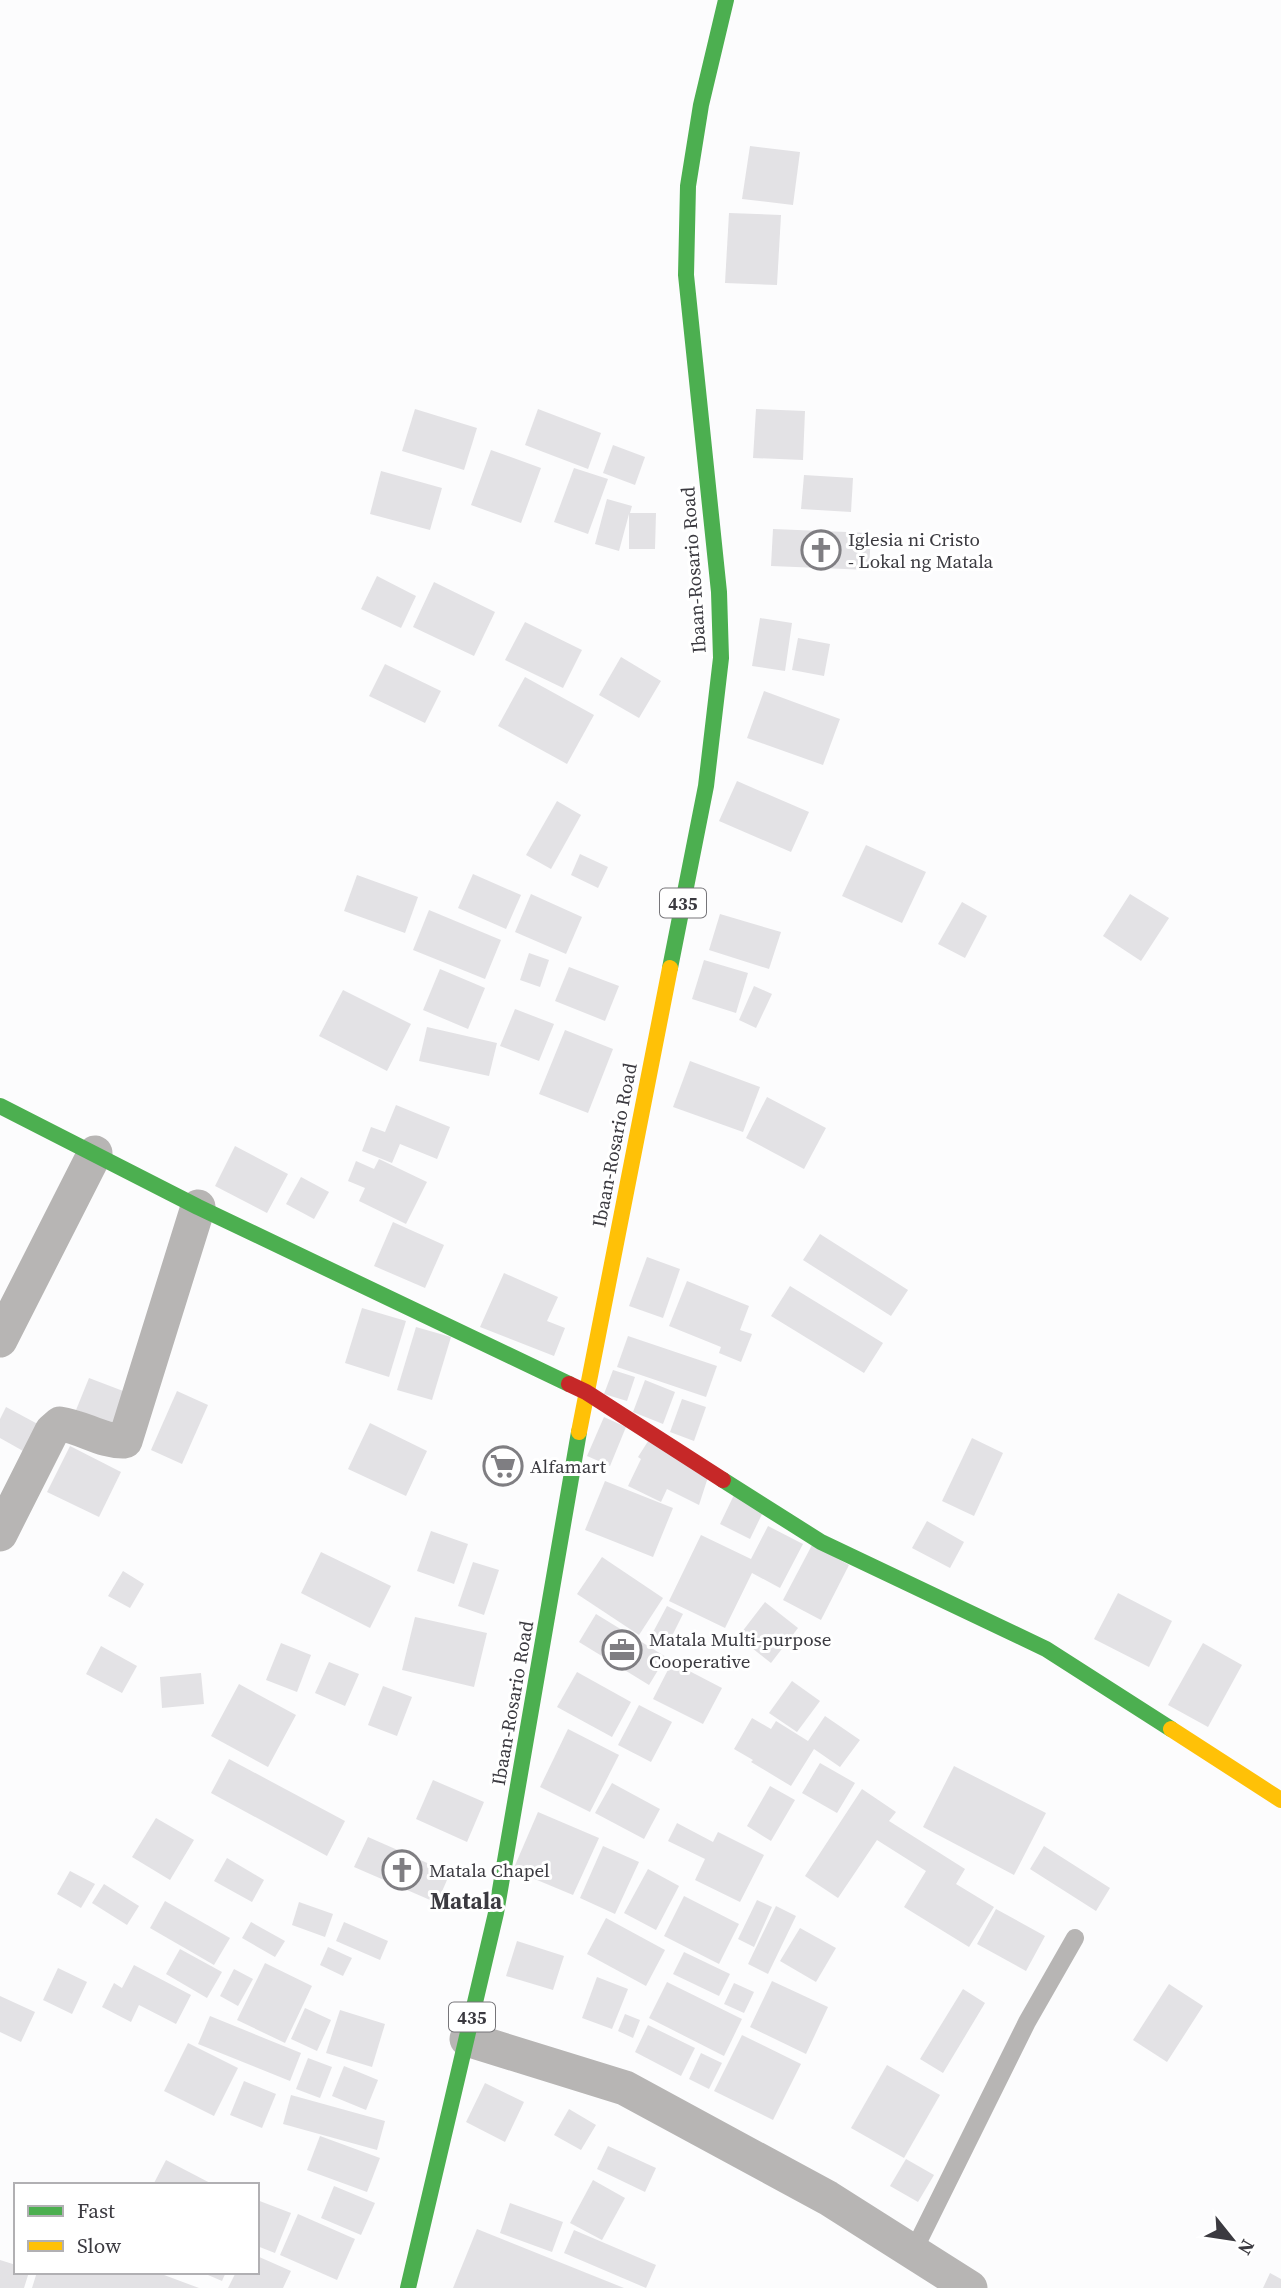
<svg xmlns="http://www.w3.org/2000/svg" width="1281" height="2288" viewBox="0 0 1281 2288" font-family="'Source Serif 4',serif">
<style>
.building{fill:#e3e2e5}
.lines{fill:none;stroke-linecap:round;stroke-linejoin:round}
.lane{stroke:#b7b5b4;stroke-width:18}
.street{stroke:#b7b5b4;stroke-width:35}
.fast{stroke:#4caf50;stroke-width:16}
.slow{stroke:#ffc107;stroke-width:16}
.jam{stroke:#c62828;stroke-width:16}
.labels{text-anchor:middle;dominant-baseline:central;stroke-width:6;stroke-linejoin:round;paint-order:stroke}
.shield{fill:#fff;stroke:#767579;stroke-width:2}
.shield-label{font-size:18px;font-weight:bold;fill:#3b3a40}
.poi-label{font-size:19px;fill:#3b3a40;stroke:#fff;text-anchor:start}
.street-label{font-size:19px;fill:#3b3a40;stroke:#fff}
.quarter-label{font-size:23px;font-weight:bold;fill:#3b3a40;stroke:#fff}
</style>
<rect width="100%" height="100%" fill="#fcfcfd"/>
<g class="building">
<polygon points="750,146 800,152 793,205 742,199"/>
<polygon points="729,213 781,215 777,285 725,283"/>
<polygon points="415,409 477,428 464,470 402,451"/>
<polygon points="538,409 601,433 588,469 525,445"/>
<polygon points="756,409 805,411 803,460 753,458"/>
<polygon points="613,445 645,457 635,485 603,473"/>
<polygon points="491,450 541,468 521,523 471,505"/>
<polygon points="574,468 608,479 588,534 554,522"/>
<polygon points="381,471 442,488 430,530 370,514"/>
<polygon points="804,475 853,478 851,512 801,509"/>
<polygon points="607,499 632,506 630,513 656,513 655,549 629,549 629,514 619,551 595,544"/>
<polygon points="773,529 871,533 869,570 771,566"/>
<polygon points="377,576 416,596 401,628 361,609"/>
<polygon points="434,582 495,612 474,656 413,627"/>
<polygon points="760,618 792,623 785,671 752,666"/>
<polygon points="525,622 582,650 563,688 505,660"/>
<polygon points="798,638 830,644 824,676 792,670"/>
<polygon points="621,657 661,681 639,718 599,695"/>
<polygon points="385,664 441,691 425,723 369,696"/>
<polygon points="525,677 594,715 567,764 498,726"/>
<polygon points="764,691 840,719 823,765 747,738"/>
<polygon points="737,781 809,812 791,852 719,821"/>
<polygon points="557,801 581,815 551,869 526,855"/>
<polygon points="866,845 926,872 902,923 842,896"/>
<polygon points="580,854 608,867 598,888 571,875"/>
<polygon points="473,874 521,895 506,929 458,908"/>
<polygon points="357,875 418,897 405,933 344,911"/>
<polygon points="531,894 582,917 566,954 515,932"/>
<polygon points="1130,894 1169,918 1141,961 1103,936"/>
<polygon points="962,902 987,916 965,958 938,944"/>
<polygon points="429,910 501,940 485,979 413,950"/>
<polygon points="720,914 781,932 769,969 709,950"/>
<polygon points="529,953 549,960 540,987 520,980"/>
<polygon points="704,960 748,973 736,1013 692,999"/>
<polygon points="569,967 619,986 605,1021 555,1001"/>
<polygon points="440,969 485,988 468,1029 423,1010"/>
<polygon points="754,986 772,994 756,1028 739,1020"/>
<polygon points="343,990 411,1024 387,1071 319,1036"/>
<polygon points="515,1009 554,1024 539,1061 500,1046"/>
<polygon points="427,1027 497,1043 489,1076 419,1061"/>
<polygon points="565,1030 613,1049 588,1113 539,1094"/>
<polygon points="690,1061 760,1087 743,1132 673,1107"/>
<polygon points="767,1097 826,1128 804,1169 746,1138"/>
<polygon points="396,1105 450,1127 437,1159 400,1144 392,1163 362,1151 371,1127 385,1132"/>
<polygon points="235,1146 288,1174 267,1213 215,1186"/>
<polygon points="379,1159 427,1182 406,1224 359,1201 365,1188 348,1181 356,1161 374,1169"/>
<polygon points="301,1177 329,1192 314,1219 286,1204"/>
<polygon points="393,1222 444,1245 425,1288 374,1266"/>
<polygon points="820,1234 908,1290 891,1316 803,1260"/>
<polygon points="647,1257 680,1269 663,1318 629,1306"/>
<polygon points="504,1273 558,1297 547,1321 565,1328 554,1356 480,1327"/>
<polygon points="687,1281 749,1306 740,1330 752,1334 741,1362 719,1353 721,1347 669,1326"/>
<polygon points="790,1286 883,1343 864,1373 771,1316"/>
<polygon points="362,1308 406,1321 389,1377 345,1363"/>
<polygon points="416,1327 451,1337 432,1400 397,1390"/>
<polygon points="628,1336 717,1366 706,1397 617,1367"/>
<polygon points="613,1370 635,1377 627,1401 604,1394"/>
<polygon points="89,1378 131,1394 118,1426 76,1410"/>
<polygon points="645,1380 675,1392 663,1424 633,1412"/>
<polygon points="177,1391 208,1405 182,1464 151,1450"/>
<polygon points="682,1399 706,1407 694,1441 670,1432"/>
<polygon points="6,1407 47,1429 32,1456 0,1438 0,1419"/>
<polygon points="604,1417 626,1427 610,1466 587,1456"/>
<polygon points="370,1423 427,1451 406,1496 348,1469"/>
<polygon points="652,1435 710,1471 699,1505 667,1489 661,1502 628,1486 641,1459 638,1457"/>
<polygon points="972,1438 1003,1453 974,1516 942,1501"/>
<polygon points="70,1446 121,1472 99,1517 47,1492"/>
<polygon points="605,1481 673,1508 653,1557 585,1530"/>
<polygon points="734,1495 764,1510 750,1539 720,1524"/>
<polygon points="927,1521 964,1542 950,1568 912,1548"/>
<polygon points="768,1526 803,1544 780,1588 752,1573 725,1628 669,1601 701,1535 751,1559"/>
<polygon points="431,1531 468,1544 454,1584 417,1571"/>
<polygon points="812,1545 849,1565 821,1620 783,1600"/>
<polygon points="321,1552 391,1586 370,1628 301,1593"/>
<polygon points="602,1557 663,1598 639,1635 577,1594"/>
<polygon points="473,1562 499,1570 484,1615 458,1606"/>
<polygon points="123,1571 144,1584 130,1608 108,1596"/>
<polygon points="1118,1593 1172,1621 1149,1667 1094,1639"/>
<polygon points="765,1602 798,1628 771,1663 738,1637"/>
<polygon points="667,1606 683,1614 668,1644 651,1636"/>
<polygon points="596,1614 666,1657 649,1685 579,1642"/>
<polygon points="415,1617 487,1633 474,1687 402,1670"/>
<polygon points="281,1643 311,1655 297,1692 266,1680"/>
<polygon points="1203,1643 1242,1665 1208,1727 1168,1705"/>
<polygon points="101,1646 137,1666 122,1693 86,1674"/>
<polygon points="329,1662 359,1674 345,1706 315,1693"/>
<polygon points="672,1662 722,1688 703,1724 653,1699"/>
<polygon points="577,1672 631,1702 612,1737 557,1707"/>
<polygon points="201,1673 204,1704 162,1708 160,1677"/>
<polygon points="792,1681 820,1701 797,1732 769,1713"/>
<polygon points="239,1684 296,1715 268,1767 211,1736"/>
<polygon points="383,1686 412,1697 397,1736 368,1725"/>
<polygon points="639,1705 672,1722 651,1762 618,1745"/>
<polygon points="825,1716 860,1740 840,1767 814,1749 791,1786 751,1762 753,1760 734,1749 752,1718 771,1729 776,1721 808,1741"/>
<polygon points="568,1729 619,1755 590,1812 540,1787"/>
<polygon points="229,1759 345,1821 327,1856 211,1793"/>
<polygon points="820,1763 855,1783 837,1813 802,1793"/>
<polygon points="954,1766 1046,1813 1014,1875 923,1827"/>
<polygon points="433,1780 484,1802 467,1842 416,1819"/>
<polygon points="612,1783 660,1809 644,1839 595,1813"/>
<polygon points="770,1786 795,1800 771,1841 747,1826"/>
<polygon points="862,1789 896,1812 889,1821 965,1869 956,1884 994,1907 969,1947 904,1907 926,1871 877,1840 838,1898 805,1876"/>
<polygon points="538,1812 599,1838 573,1895 513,1870"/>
<polygon points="156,1818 194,1840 170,1880 132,1857"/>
<polygon points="677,1823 713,1842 718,1832 764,1855 740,1902 695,1880 705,1859 668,1841"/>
<polygon points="368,1837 450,1873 437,1903 354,1867"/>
<polygon points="603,1846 639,1862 615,1914 580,1898"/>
<polygon points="1044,1846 1110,1888 1096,1911 1030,1869"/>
<polygon points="227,1858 264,1880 252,1902 214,1881"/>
<polygon points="648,1869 679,1886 656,1930 624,1913"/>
<polygon points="70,1871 95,1884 81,1908 57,1894"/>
<polygon points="104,1884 139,1906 127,1925 92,1903"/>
<polygon points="684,1896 739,1924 719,1964 664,1936"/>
<polygon points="757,1900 772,1907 754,1947 738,1939"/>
<polygon points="165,1901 230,1938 214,1965 150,1928"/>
<polygon points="299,1902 333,1914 325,1937 292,1925"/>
<polygon points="776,1906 796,1916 768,1974 748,1964"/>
<polygon points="996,1909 1045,1936 1026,1971 977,1944"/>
<polygon points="606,1918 665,1950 646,1986 587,1954"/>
<polygon points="251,1922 285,1941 275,1957 242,1938"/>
<polygon points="344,1922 388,1941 380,1960 336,1941"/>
<polygon points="800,1928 836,1948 816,1982 780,1961"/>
<polygon points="517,1941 564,1956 553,1990 506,1976"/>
<polygon points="328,1947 352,1958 343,1976 320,1965"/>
<polygon points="180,1949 222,1972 207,1998 166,1974"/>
<polygon points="684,1952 730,1974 719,1996 673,1974"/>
<polygon points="265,1963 312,1986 285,2043 237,2020"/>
<polygon points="134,1965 191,1995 176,2024 139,2005 131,2022 102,2007 114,1983 122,1988"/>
<polygon points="58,1968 87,1982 72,2014 43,2000"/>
<polygon points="234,1969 253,1979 238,2006 220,1996"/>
<polygon points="597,1977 628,1989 612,2029 582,2018"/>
<polygon points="772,1981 828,2007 806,2054 750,2027"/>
<polygon points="667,1982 742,2019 724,2056 649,2018"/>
<polygon points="734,1983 754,1992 744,2013 724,2004"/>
<polygon points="1169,1984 1203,2006 1167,2062 1133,2040"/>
<polygon points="963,1989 985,2003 943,2073 920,2059"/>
<polygon points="0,1996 35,2012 21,2042 0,2032"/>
<polygon points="305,2008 331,2020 317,2051 291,2039"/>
<polygon points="340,2010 385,2024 372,2067 326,2053"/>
<polygon points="625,2014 640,2020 633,2038 618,2031"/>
<polygon points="210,2016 301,2053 290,2081 198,2044"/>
<polygon points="648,2025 695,2048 681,2076 635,2052"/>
<polygon points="742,2035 801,2064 773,2120 714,2091"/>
<polygon points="188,2043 238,2068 214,2116 164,2091"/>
<polygon points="701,2053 722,2063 709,2089 689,2079"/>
<polygon points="308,2058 332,2067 320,2098 296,2089"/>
<polygon points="887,2065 940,2095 904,2158 851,2128"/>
<polygon points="344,2066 378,2080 366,2110 332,2096"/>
<polygon points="244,2081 276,2094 262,2128 230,2115"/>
<polygon points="485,2083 524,2102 505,2142 466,2122"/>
<polygon points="291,2095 385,2121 377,2150 283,2124"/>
<polygon points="569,2109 596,2125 581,2150 554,2135"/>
<polygon points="320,2136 380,2158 367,2192 307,2170"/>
<polygon points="608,2146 656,2168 645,2192 597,2169"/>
<polygon points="906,2159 934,2175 918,2202 890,2186"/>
<polygon points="166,2160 214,2185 153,2185"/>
<polygon points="593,2180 625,2198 602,2240 570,2223"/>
<polygon points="334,2186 375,2203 361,2235 321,2218"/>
<polygon points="257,2200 291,2213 275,2253 257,2246"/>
<polygon points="510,2203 563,2222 552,2252 500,2233"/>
<polygon points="298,2214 355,2239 337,2280 280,2255"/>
<polygon points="477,2229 624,2288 453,2288"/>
<polygon points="574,2230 656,2265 646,2288 564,2253"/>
<polygon points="257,2256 291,2271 283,2288 228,2288 236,2272 257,2272"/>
<polygon points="0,2260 16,2265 16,2272 29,2272 24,2288 0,2288"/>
<polygon points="37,2272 156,2272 199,2288 32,2288"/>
<polygon points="201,2272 226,2272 222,2281"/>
<polygon points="1270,2273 1281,2279 1281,2288 1263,2288"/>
</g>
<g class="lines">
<polyline class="lane" points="913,2252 1027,2022 1075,1938"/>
<g class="street">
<polyline points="0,1340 95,1153"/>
<path d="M0 1534 52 1431 60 1424C83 1427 102 1442 125 1441L198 1207"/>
<polyline points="467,2039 625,2088 828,2198 970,2288"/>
</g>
<g class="fast">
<polyline points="670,968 706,786 721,658 719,592 686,275 688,186 701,105 726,0"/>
<polyline points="0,1106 198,1207 569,1384"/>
<polyline points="723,1480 821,1542 1046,1649 1171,1729"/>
<polyline points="408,2288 496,1913 579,1432"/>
</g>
<g class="slow">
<polyline points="579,1432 670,968"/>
<polyline points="1171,1729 1281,1800"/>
</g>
<polyline class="jam" points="569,1384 586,1392 723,1480"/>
</g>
<defs>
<g id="church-ring" transform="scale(2.0125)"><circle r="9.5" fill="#fff" stroke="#7f7e82" stroke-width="1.5"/><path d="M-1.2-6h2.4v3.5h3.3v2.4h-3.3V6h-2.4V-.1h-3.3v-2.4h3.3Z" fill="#7f7e82"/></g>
<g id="supermarket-ring" transform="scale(2.0125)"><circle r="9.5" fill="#fff" stroke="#7f7e82" stroke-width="1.5"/><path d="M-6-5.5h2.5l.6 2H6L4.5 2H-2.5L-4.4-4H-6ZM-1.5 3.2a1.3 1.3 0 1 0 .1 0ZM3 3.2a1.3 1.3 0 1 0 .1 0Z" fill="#7f7e82"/></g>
<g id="office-ring" transform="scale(2.0125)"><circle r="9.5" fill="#fff" stroke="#7f7e82" stroke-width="1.5"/><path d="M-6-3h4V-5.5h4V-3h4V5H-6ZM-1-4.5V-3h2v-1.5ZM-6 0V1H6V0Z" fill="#7f7e82"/></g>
</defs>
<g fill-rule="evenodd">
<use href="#church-ring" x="821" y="550"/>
<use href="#supermarket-ring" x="503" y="1466"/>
<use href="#office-ring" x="622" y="1650"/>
<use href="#church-ring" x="402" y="1870"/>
</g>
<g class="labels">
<g class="shield">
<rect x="660" y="888.5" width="46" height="29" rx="5"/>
<rect x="449" y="2002.5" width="46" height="29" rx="5"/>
</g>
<g class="shield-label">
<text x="683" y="903">435</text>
<text x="472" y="2017">435</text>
</g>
<g class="poi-label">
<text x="848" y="539">Iglesia ni Cristo<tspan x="848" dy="22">- Lokal ng Matala</tspan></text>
<text x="530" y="1466">Alfamart</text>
<text x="649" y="1639">Matala Multi-purpose<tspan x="649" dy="22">Cooperative</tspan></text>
<text x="429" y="1870">Matala Chapel</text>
</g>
<g class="street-label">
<text transform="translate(693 570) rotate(-94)">Ibaan-Rosario Road</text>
<text transform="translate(614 1145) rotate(-79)">Ibaan-Rosario Road</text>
<text transform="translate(512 1703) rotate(-80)">Ibaan-Rosario Road</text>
</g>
<g class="quarter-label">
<text x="466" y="1901">Matala</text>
</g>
</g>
<rect x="14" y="2183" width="245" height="91" fill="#ffffff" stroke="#b1b0b3" stroke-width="2"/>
<rect x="28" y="2206" width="35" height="10" fill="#4caf50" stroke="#b1b0b3" stroke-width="2"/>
<text x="77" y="2218" font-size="21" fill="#3b3a40">Fast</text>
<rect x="28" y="2241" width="35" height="10" fill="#ffc107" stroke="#b1b0b3" stroke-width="2"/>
<text x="77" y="2253" font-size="21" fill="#3b3a40">Slow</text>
<g transform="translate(1232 2239) rotate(120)" stroke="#ffffff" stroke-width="5" paint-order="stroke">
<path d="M0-5L12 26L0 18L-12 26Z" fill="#3b3a40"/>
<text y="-10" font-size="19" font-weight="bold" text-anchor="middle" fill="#3b3a40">N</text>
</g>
</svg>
